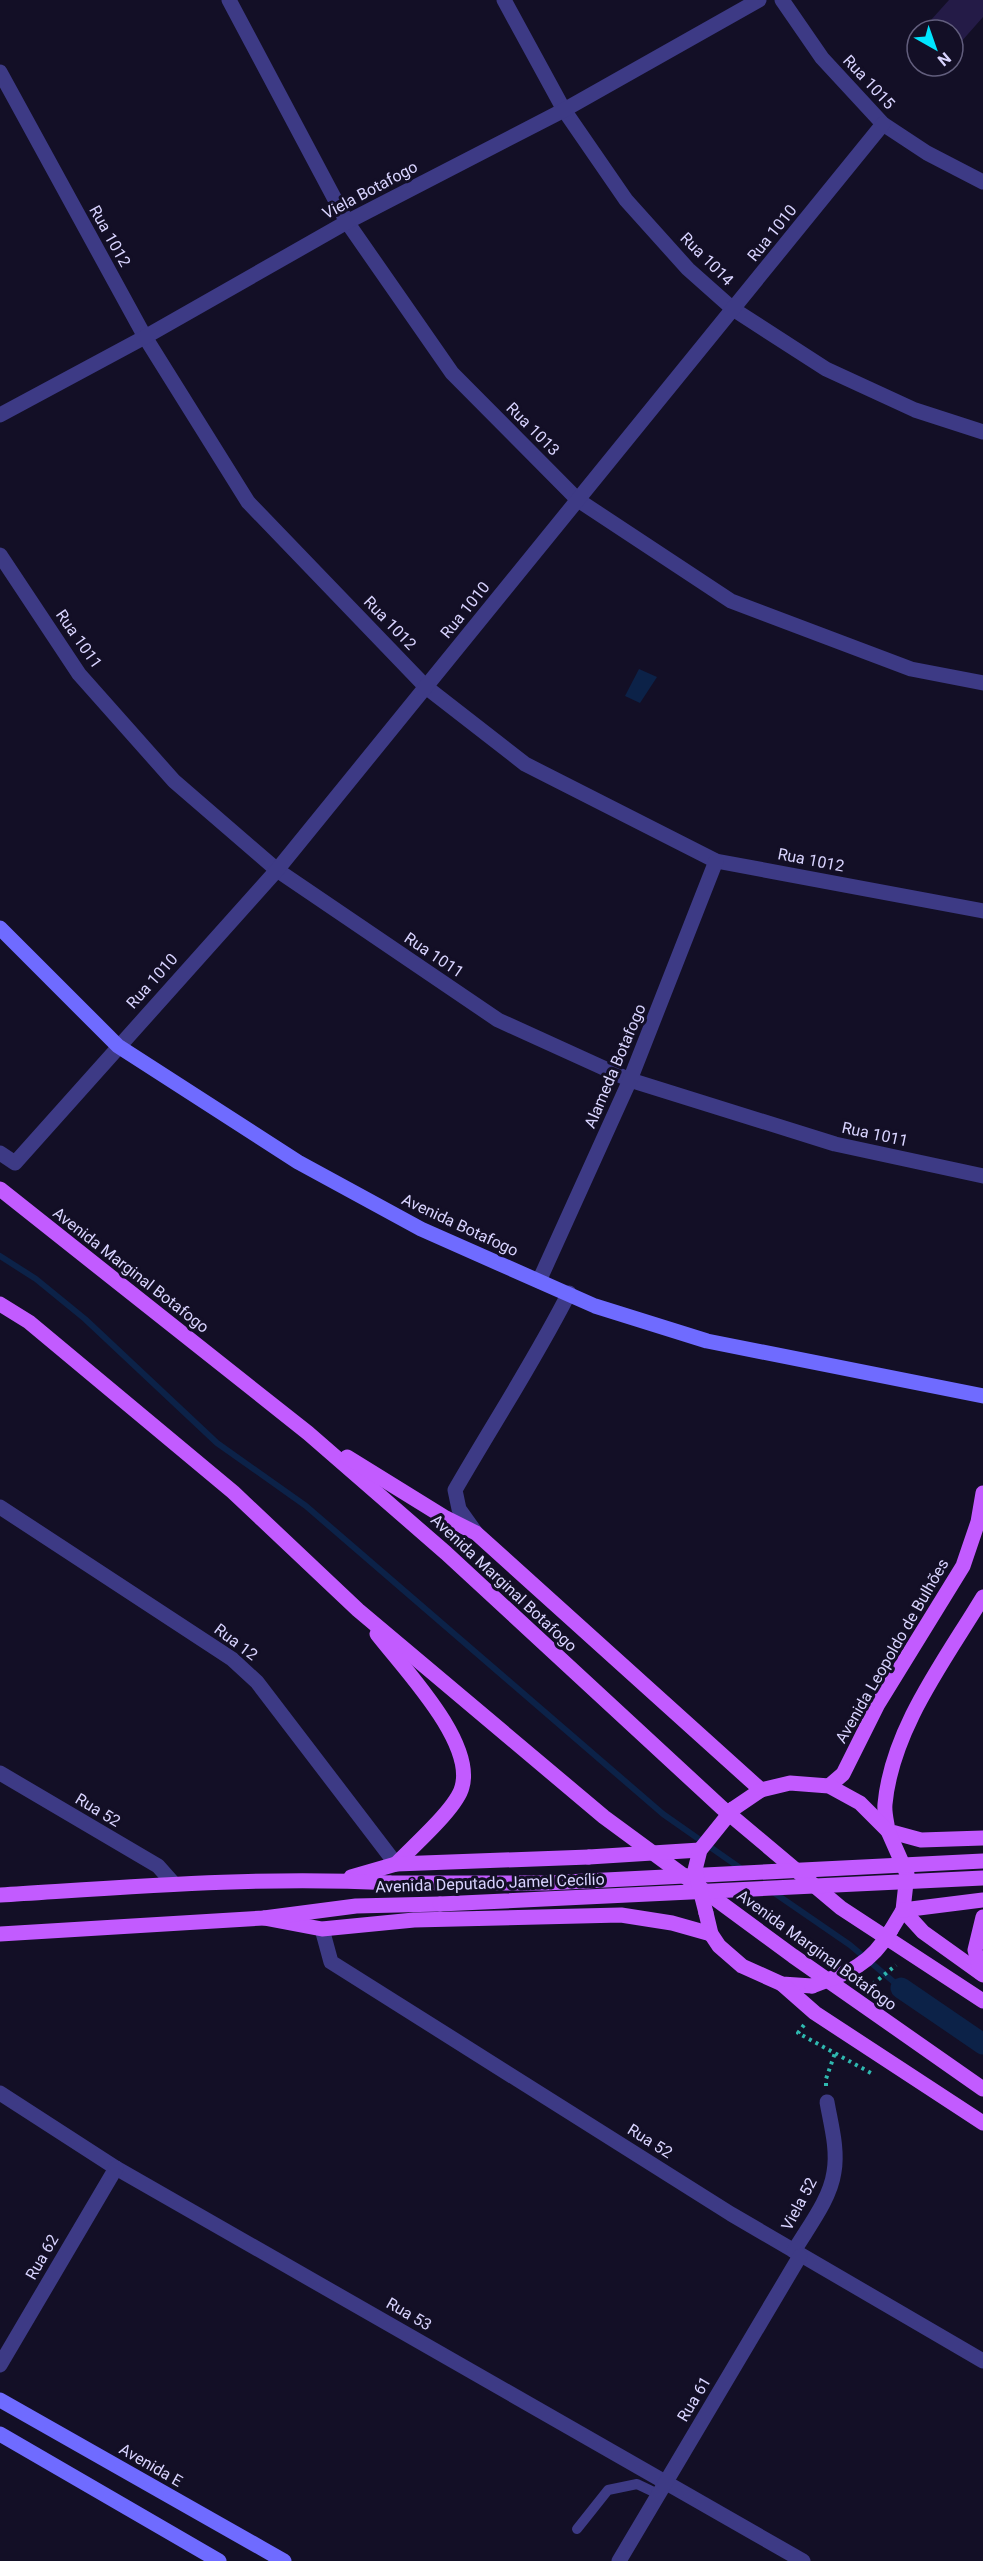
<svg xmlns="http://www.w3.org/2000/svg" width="983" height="2561" viewBox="0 0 983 2561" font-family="Roboto,sans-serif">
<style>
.water{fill:#0c2248}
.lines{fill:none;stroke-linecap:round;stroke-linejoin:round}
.stream{stroke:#0c2248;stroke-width:6}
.canal{stroke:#0c2248;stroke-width:21}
.building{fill:#241b47}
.path{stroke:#2fb8b0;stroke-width:4;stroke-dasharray:3 4.5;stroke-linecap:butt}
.lane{stroke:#3d3a85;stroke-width:10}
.street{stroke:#3d3a85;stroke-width:15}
.secondary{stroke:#6f6bff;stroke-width:15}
.primary{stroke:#c25bff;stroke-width:15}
.primary-bridge{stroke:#c25bff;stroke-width:15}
.labels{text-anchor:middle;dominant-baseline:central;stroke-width:6;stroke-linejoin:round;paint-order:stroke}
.street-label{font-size:16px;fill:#d9d4ff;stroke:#130f26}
</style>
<rect width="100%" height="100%" fill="#130f26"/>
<polygon class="water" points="639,669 657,677 640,703 625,696"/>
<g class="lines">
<g class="stream">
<polyline points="0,1256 36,1279 85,1319 217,1443 306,1506 663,1814 743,1870"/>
<polyline points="773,1892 850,1945 901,1988"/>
</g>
<polyline class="canal" points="901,1988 983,2044"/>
</g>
<polygon class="building" points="949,0 983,0 983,17 953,51 953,30 922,30"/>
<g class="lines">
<g class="path">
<polyline points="867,1989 896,1965"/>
<polyline points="804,2025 798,2033 871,2073"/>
<polyline points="826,2086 826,2079 835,2053"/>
</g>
<polyline class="lane" points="577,2529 608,2490 637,2484 658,2494"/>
<g class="street">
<polyline points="229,0 347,222 452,373 578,500 731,601 911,669 983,683"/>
<polyline points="504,0 564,110 626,200 688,269 733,309 826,369 915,410 983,432"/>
<polyline points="782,0 822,58 883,124 927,153 983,182"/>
<polyline points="0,72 145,337 248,502 426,687 525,764 716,861 983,911"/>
<polyline points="0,415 145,337 347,222 564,110 759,0"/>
<polyline points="0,555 79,674 174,781 277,870 498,1020 630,1080 835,1144 983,1176"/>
<polyline points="0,1153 15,1163 277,870 883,124"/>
<polyline points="539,1281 630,1080 716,861"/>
<polyline points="0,1507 232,1659 257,1682 396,1864"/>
<path d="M476 1533 459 1509 455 1490C493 1424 535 1360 569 1293"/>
<polyline points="0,1773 158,1866 174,1884"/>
<polyline points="322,1929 331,1962 731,2214 983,2361"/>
<polyline points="0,2093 116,2168 803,2561"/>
<path d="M794 2251C808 2227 830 2200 834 2172 838 2149 831 2125 827 2102"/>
<polyline points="0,2365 116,2168"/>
<polyline points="619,2561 800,2256"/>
</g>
<g class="secondary">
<polyline points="0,928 118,1046 298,1162 421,1229 595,1306 707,1341 983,1396"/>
<polyline points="0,2400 284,2561"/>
<polyline points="0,2434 219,2561"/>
</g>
<g class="primary">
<polyline points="0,1189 308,1433 446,1553 722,1808 841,1908 983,2001"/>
<polyline points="0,1304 29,1322 233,1492 358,1610 604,1817 793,1956 983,2089"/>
<polyline points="347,1457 444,1517 476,1533 761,1790"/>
<path d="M983 1597C945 1660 892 1729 885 1804 884 1813 887 1822 888 1831L921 1840 983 1838"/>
<path d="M377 1634C404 1669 475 1742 462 1787 457 1808 412 1847 396 1864"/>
<polyline points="829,1786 843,1774 878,1704 963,1566 978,1522 983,1493"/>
<polyline points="733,1809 761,1790 790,1783 829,1786 860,1803 888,1831 907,1874 903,1910 891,1930"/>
<polyline points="351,1877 396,1864 589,1857"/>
<path d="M0 1895C130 1887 260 1876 390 1883"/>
<polyline points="903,1910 923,1932 983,1975"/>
<polyline points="903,1910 983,1900"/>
<polyline points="706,1913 711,1934 719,1946 742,1966 782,1984 812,1986"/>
<polyline points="264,1918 322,1929 414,1920 621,1915 672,1923 711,1934"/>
<polyline points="0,1934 264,1918 356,1906 440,1904"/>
<polyline points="981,1973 975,1950 983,1917"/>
<polyline points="782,1984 815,2013 983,2123"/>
</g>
<g class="primary-bridge">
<polyline points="589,1857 700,1850"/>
<polyline points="390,1883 546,1883 983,1861"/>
<polyline points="440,1904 983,1878"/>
<polyline points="706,1913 695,1870 700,1850 733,1809"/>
<path d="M812 1986C850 1972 870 1965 891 1930"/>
</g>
</g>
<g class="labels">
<g class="street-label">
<text transform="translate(869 82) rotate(47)">Rua 1015</text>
<text transform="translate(370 190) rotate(-28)">Viela Botafogo</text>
<text transform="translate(772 233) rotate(-51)">Rua 1010</text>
<text transform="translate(110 236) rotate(61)">Rua 1012</text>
<text transform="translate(707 259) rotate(45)">Rua 1014</text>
<text transform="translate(533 429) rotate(45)">Rua 1013</text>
<text transform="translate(465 610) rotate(-51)">Rua 1010</text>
<text transform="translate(390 623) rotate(46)">Rua 1012</text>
<text transform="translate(79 639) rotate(55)">Rua 1011</text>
<text transform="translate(811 860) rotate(11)">Rua 1012</text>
<text transform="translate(434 955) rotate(34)">Rua 1011</text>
<text transform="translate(152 981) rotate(-48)">Rua 1010</text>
<text transform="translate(615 1066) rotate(-67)">Alameda Botafogo</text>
<text transform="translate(875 1134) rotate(12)">Rua 1011</text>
<text transform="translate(460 1225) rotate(25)">Avenida Botafogo</text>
<text transform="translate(131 1270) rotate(38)">Avenida Marginal Botafogo</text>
<text transform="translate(504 1583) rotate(43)">Avenida Marginal Botafogo</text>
<text transform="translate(236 1642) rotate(37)">Rua 12</text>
<text transform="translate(892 1651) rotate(-60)">Avenida Leopoldo de Bulhões</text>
<text transform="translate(98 1810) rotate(31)">Rua 52</text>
<text transform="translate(490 1883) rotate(-2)">Avenida Deputado Jamel Cecílio</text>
<text transform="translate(817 1950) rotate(36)">Avenida Marginal Botafogo</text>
<text transform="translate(650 2141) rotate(32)">Rua 52</text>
<text transform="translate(799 2204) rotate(-62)">Viela 52</text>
<text transform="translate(42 2257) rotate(-60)">Rua 62</text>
<text transform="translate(409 2314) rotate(30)">Rua 53</text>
<text transform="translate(694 2399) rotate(-59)">Rua 61</text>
<text transform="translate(151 2465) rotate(30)">Avenida E</text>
</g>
</g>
<g transform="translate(935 48) rotate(140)"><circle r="28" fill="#130f26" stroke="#625e7d" stroke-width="1.5"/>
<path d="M0-4.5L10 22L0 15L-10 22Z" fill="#00e5ff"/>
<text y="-9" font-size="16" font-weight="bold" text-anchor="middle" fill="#d9d4ff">N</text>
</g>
</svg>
